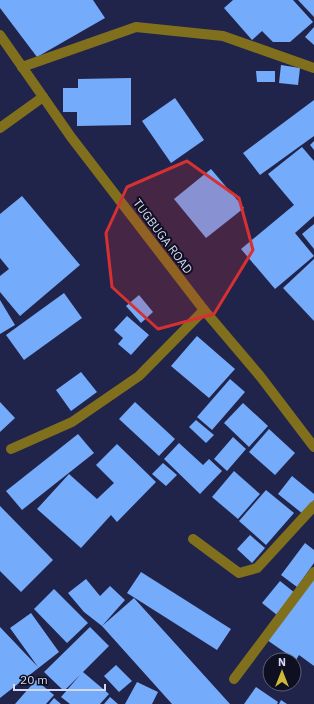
<svg xmlns="http://www.w3.org/2000/svg" width="314" height="704" viewBox="0 0 314 704" font-family="'IBM Plex Sans',sans-serif">
<style>
.building{fill:#75abfb}
.lines{fill:none;stroke-linecap:round;stroke-linejoin:round}
.minor{stroke:#80701e;stroke-width:10}
.marked{fill:#d63132;fill-opacity:0.2;stroke:#d63132;stroke-width:3;stroke-linejoin:round}
.labels{text-anchor:middle;dominant-baseline:central;stroke-width:4;stroke-linejoin:round;paint-order:stroke}
.street-label{font-size:12px;fill:#d4d8f1;stroke:#0e0f20}
</style>
<rect width="100%" height="100%" fill="#21244a"/>
<g class="building">
<polygon points="0,0 93,0 105,18 37,57 0,8"/>
<polygon points="233,0 293,0 313,22 290,42 273,42 262,31 252,40 224,8"/>
<polygon points="298,0 314,0 314,17"/>
<polygon points="314,27 314,45 305,37"/>
<polygon points="281,65 300,68 298,85 279,83"/>
<polygon points="256,71 275,71 275,82 257,82"/>
<polygon points="131,78 131,125 77,126 77,112 63,112 63,88 78,88 78,79"/>
<polygon points="175,98 204,140 171,163 142,121"/>
<polygon points="314,100 314,136 260,175 243,153"/>
<polygon points="314,141 314,150 310,145"/>
<polygon points="302,147 314,161 314,216 295,233 314,256 275,289 241,249 294,205 268,174"/>
<polygon points="211,169 244,208 206,238 174,199"/>
<polygon points="22,196 80,265 20,316 0,292 0,276 9,269 0,258 0,214"/>
<polygon points="314,224 314,249 302,234"/>
<polygon points="314,259 314,321 283,288"/>
<polygon points="64,293 82,318 24,360 6,335"/>
<polygon points="139,295 153,312 141,323 126,306"/>
<polygon points="0,300 15,325 0,334"/>
<polygon points="127,316 149,335 131,355 118,344 123,338 114,330"/>
<polygon points="197,336 235,369 209,398 171,366"/>
<polygon points="81,372 97,392 71,411 56,390"/>
<polygon points="230,379 245,392 212,430 197,417"/>
<polygon points="0,402 15,418 0,432"/>
<polygon points="135,402 175,439 159,456 119,419"/>
<polygon points="243,403 268,426 249,447 224,423"/>
<polygon points="196,420 214,435 206,443 189,427"/>
<polygon points="269,429 295,453 275,475 249,452"/>
<polygon points="78,434 94,453 22,510 6,491"/>
<polygon points="233,437 246,449 227,471 214,459"/>
<polygon points="179,443 203,465 209,459 222,471 200,494 164,459"/>
<polygon points="117,444 156,482 117,522 111,515 81,548 37,509 69,474 97,499 114,483 96,465"/>
<polygon points="163,463 177,475 166,486 152,474"/>
<polygon points="234,471 260,494 238,519 212,497"/>
<polygon points="292,476 314,494 314,500 303,514 278,494"/>
<polygon points="266,490 294,513 266,545 239,521"/>
<polygon points="0,506 53,560 21,592 0,571"/>
<polygon points="250,535 265,548 252,563 237,549"/>
<polygon points="305,543 314,550 314,563 297,587 281,575"/>
<polygon points="141,572 231,629 217,650 127,593"/>
<polygon points="314,575 314,666 299,655 296,660 267,640"/>
<polygon points="86,579 100,596 110,586 125,600 102,626 134,598 230,704 172,704 102,626 84,612 68,593"/>
<polygon points="280,581 295,593 277,615 262,603"/>
<polygon points="54,589 88,623 67,643 34,609"/>
<polygon points="31,613 59,652 0,698 0,627 38,667 10,628"/>
<polygon points="90,627 109,646 83,672 109,694 100,704 70,704 61,697 80,675 64,691 44,672"/>
<polygon points="116,665 132,681 119,692 104,676"/>
<polygon points="36,680 54,695 46,704 15,704"/>
<polygon points="137,682 158,692 152,704 125,704"/>
<polygon points="256,687 278,702 277,704 244,704"/>
<polygon points="110,697 118,704 104,704"/>
<polygon points="54,698 61,704 49,704"/>
<polygon points="281,700 287,704 279,704"/>
</g>
<g class="lines">
<g class="minor">
<polyline points="0,35 71,137 204,310 260,376 314,447"/>
<polyline points="22,67 136,27 223,36 314,68"/>
<polyline points="0,128 43,97"/>
<polyline points="11,449 72,422 139,376 204,310"/>
<polyline points="193,539 239,573 257,568 314,506"/>
<polyline points="234,679 314,572"/>
</g>
</g>
<path class="marked" d="M187 161 239 198 253 250 214 314 158 329 112 287 106 233 127 187Z"/>
<g class="labels">
<g class="street-label">
<text transform="translate(163 236) rotate(53)">TUGBUGA ROAD</text>
</g>
</g>
<g transform="translate(282 672)"><circle r="19" fill="#0e0f20" stroke="#5d5f74"/>
<path d="M0-3L7 15L0 10L-7 15Z" fill="#d0b736"/>
<text y="-6" font-size="11" font-weight="bold" text-anchor="middle" fill="#d4d8f1">N</text>
</g>
<path d="M14 684v6h91v-6" fill="none" stroke="#d4d8f1" stroke-width="2"/>
<text x="20" y="684" font-size="12" fill="#d4d8f1" stroke="#0e0f20" stroke-width="3" paint-order="stroke">20 m</text>
</svg>
